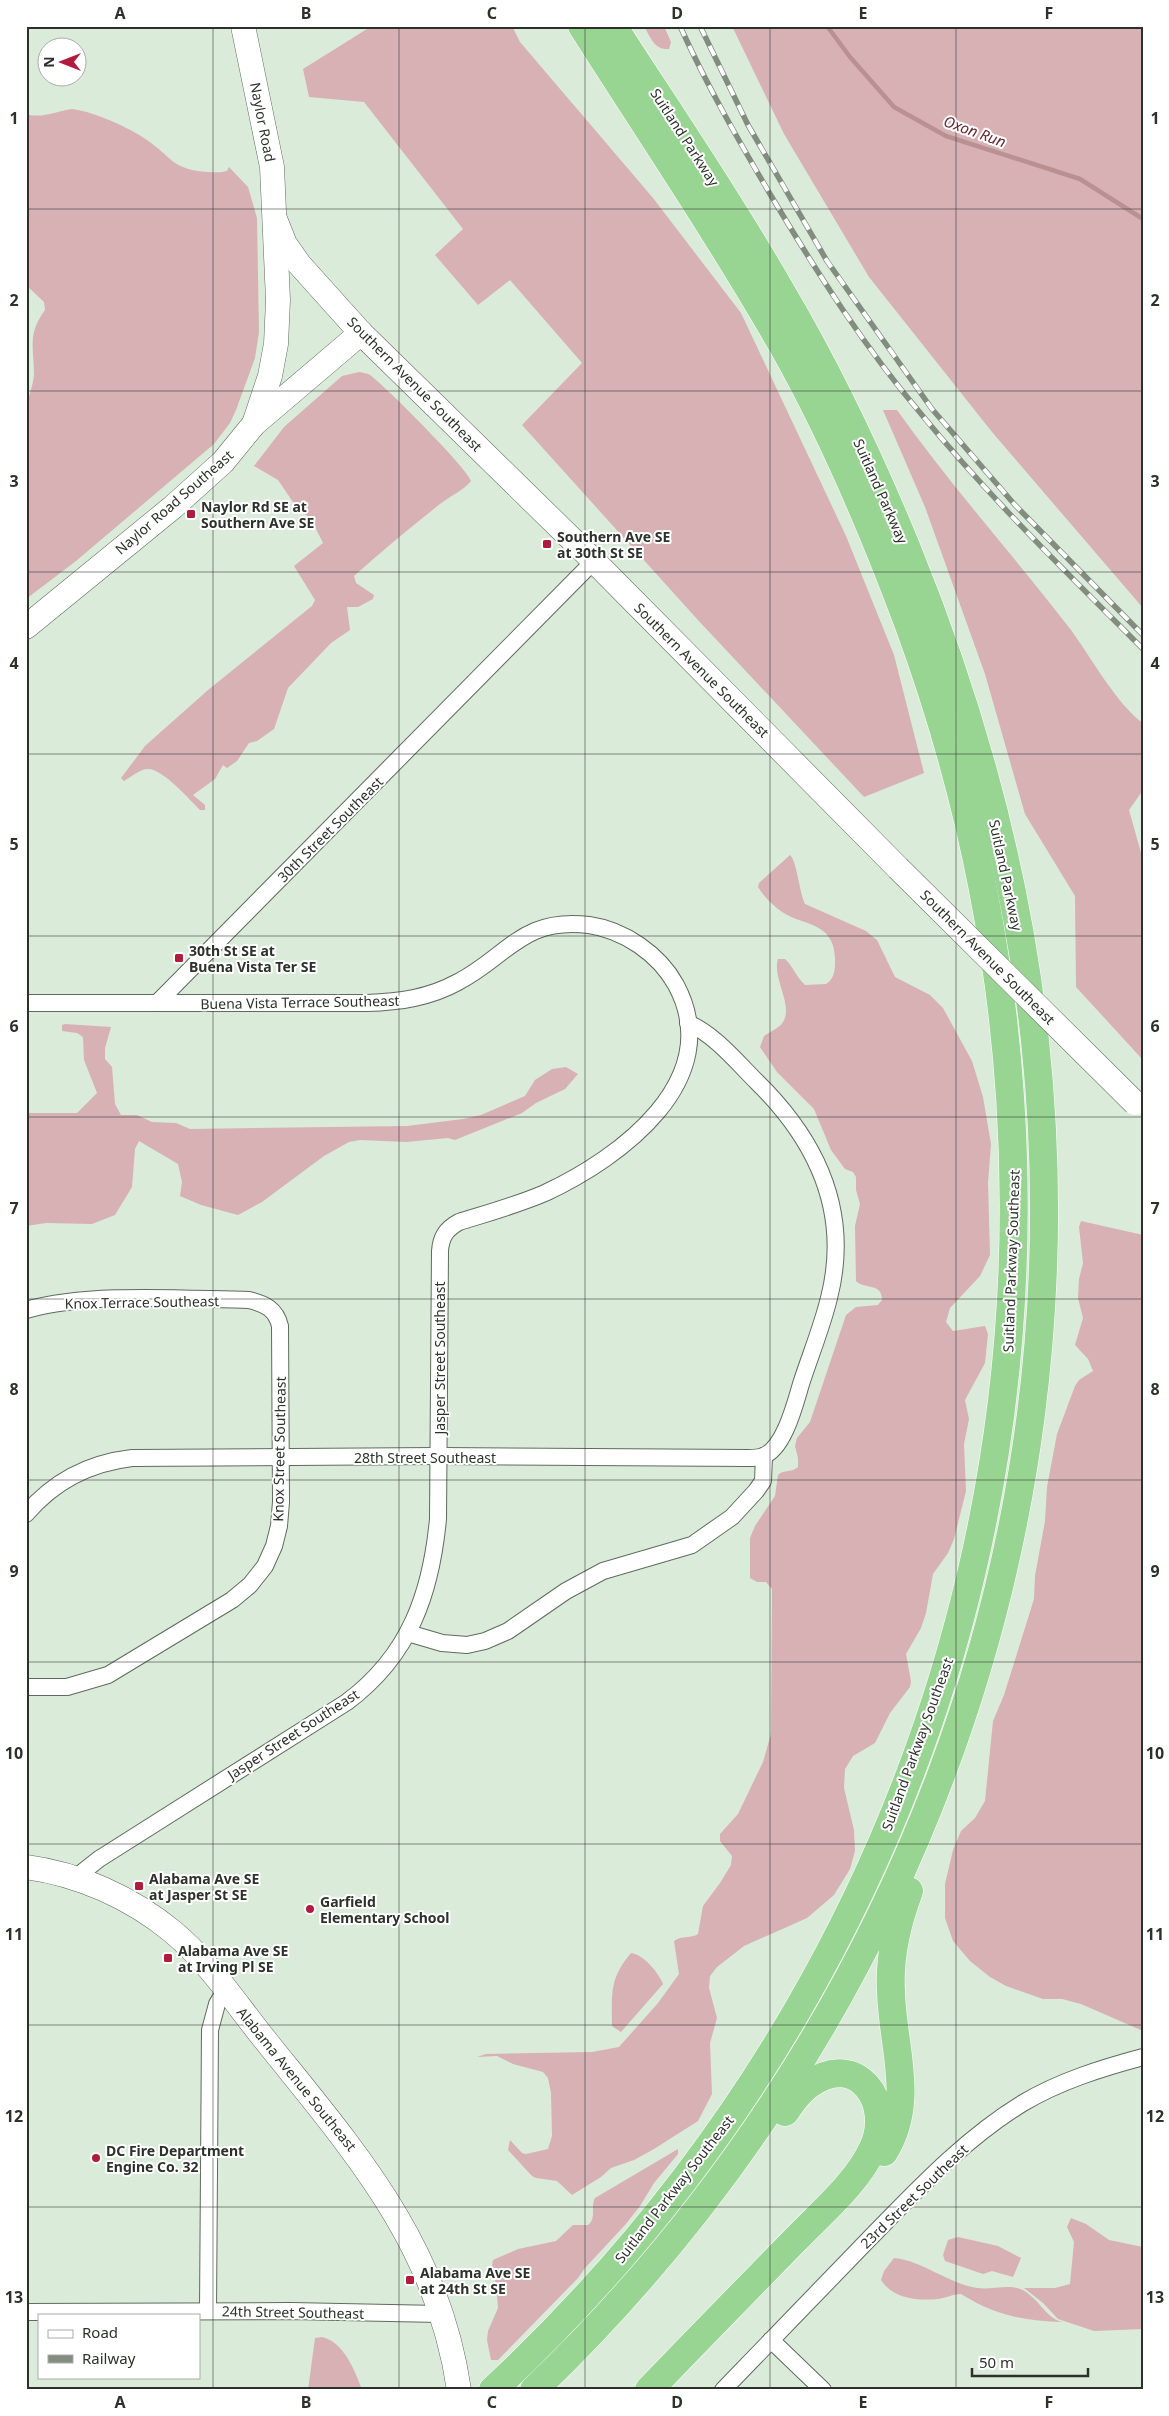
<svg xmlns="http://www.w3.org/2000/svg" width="1169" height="2416" viewBox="0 0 1169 2416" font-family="'Noto Sans',sans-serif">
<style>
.green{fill:#d7b1b3}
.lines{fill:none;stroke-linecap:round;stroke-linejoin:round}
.stream{stroke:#ba9193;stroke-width:4.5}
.minor-casing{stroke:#5e6c5d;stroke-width:18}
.secondary-casing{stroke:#5e6c5d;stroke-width:25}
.trunk-casing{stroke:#fff;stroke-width:29}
.minor{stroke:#fff;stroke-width:16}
.secondary{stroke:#fff;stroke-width:24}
.trunk{stroke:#98d492;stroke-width:28}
.rail-casing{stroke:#828d80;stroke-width:5.5}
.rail{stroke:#fff;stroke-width:4;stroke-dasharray:11;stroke-linecap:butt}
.secondary-bridge-casing{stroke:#5e6c5d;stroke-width:25;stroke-linecap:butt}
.secondary-bridge{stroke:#fff;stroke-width:24}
.grid{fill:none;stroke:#2c322b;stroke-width:1;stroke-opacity:0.55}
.poi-dot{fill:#af1c3e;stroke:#fff;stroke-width:2}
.labels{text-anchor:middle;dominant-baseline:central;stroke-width:4;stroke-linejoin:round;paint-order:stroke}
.street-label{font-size:14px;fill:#2c322b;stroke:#fff}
.poi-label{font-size:14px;font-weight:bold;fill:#2c322b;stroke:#fff;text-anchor:start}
.water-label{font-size:15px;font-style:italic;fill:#612930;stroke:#fff}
.neatline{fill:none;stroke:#2c322b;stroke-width:2}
.grid-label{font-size:16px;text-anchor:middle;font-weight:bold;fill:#2c322b}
</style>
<rect width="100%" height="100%" fill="#dbebd9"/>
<g class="green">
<polygon points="367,26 512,26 520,42 653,198 741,313 846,536 894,655 924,773 864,797 697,619 522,425 582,363 510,280 478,305 435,255 463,229 364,102 309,97 303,69 367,29"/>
<path d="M644 26H664L671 42 669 49C654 50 651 38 644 26Z"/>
<polygon points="732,26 1143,26 1143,608 992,432 869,277 784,134"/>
<path d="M72 109C95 112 128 127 147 140 172 157 172 170 208 172 214 172 220 173 227 171L229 167 248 187 257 218 259 332 255 358 236 410 230 423 214 444 76 561 26 599V406C29 396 33 385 34 375 34 346 27 335 45 310L44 302 26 285V114C41 119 57 111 72 109Z"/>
<path d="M359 372C363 373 367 373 370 375 384 385 468 469 471 481 463 491 450 496 440 504 411 527 382 551 354 576L356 583 374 595 373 599 358 607H347L350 630 331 643 288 688 274 729 257 741 249 743 237 761 227 768 223 765 215 779 193 795 205 805V810H200C190 800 163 769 148 769 140 769 131 777 124 781L121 778 145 746 208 690 312 606 315 600 294 566 323 543 312 521 293 502 278 480 254 466 284 427 342 376Z"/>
<path d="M883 410H897C951 486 1014 556 1071 630 1090 656 1118 706 1143 723V790L1129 810 1143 860V1060L1076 987 1075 896 1025 814 985 674 925 507Z"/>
<path d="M790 855C797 861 799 891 805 904L866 931 877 940 895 977 930 995 943 1008 972 1061 983 1097 991 1144 988 1183 990 1255 980 1276 950 1308 946 1322 953 1331 985 1326 988 1334 985 1363 965 1400 969 1419 964 1444 966 1491 954 1539 948 1553 933 1574 926 1613 921 1628 906 1654 911 1681 910 1687 890 1713 875 1743 853 1756 845 1769 844 1788 854 1830 855 1851 850 1869 834 1895 807 1918 744 1946 717 1967 710 1976 709 1988 717 2018 710 2043 712 2094 698 2121 654 2149 634 2160 611 2168 601 2177 572 2195 557 2181 536 2178 532 2176 508 2150 510 2140 522 2153 526 2154 548 2149 552 2136 551 2093 548 2078 543 2072 513 2064 497 2056 477 2057 486 2054 592 2052 619 2047 658 2003 679 1974 674 1941C682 1935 691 1939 698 1934L703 1906 720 1883 731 1865 732 1856 720 1841V1834L738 1814 763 1762 771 1734 772 1589 766 1582H757L750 1578V1538L755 1526 775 1496 778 1475C784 1469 792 1473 798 1467V1458L795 1446 797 1438 810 1422 846 1315 856 1307 878 1305 882 1300C882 1282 865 1290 856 1281L855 1226 860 1204 856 1190V1177L853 1172 845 1169 831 1150 814 1109 777 1072 760 1047 764 1036C768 1033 773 1031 777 1028 800 1013 771 980 778 959H785C793 966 796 977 805 985L826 984C833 980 835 972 835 964 836 934 822 927 796 919 781 914 766 900 758 887L759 883Z"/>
<polygon points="65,1024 111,1027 105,1048 105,1059 112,1067 115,1104 121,1115 137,1115 152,1122 176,1123 190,1129 407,1126 463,1119 481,1115 525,1096 535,1080 552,1069 566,1067 578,1074 565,1089 536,1103 522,1113 455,1140 448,1138 406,1142 360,1140 349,1142 324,1156 262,1202 238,1215 201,1205 180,1196 182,1182 178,1164 139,1141 135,1149 132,1187 115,1215 92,1224 46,1223 26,1226 26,1113 77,1113 97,1093 84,1060 83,1037 77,1033 62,1031 62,1025"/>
<polygon points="1081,1221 1143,1235 1143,2031 1081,2004 1062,1999 1043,1999 1006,1986 990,1977 970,1961 953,1941 945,1918 945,1884 953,1850 961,1831 975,1818 985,1801 993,1721 1004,1695 1034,1599 1035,1576 1045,1521 1047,1487 1057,1434 1075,1386 1079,1380 1093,1371 1088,1359 1075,1345 1083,1318 1078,1298 1079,1279 1083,1263 1079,1227"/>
<path d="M631 1953C643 1954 659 1973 663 1984L621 2032 612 2026C612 1993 609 1979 631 1953Z"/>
<path d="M678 2149V2154L654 2183 640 2206 625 2225 585 2268 578 2278 498 2360H491L487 2340 488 2331 498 2308 496 2283 491 2271 493 2260 518 2249 556 2241 573 2225H588C597 2218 590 2207 595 2198Z"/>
<polygon points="1071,2218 1086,2224 1109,2240 1143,2247 1143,2329 1094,2331 1058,2319 1043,2303 1024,2288 1055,2288 1070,2284 1074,2242 1067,2227"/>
<polygon points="958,2237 998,2246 1021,2258 1013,2277 992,2271 983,2274 945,2261 943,2255 948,2240"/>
<path d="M894 2258C924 2261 948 2284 978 2288 991 2290 1008 2284 1020 2289 1037 2295 1045 2318 1062 2322 1024 2321 994 2315 961 2294 953 2294 946 2298 938 2299 918 2301 893 2299 881 2280L884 2271Z"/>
<path d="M322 2337C344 2342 355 2371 362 2390H308L315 2338Z"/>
</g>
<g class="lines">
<polyline class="stream" points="827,26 850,57 894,107 946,136 1080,179 1143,219"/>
<g class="minor-casing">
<g id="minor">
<path d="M26 1003H367C399 1002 429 998 458 982 508 956 522 917 589 925 624 930 659 954 676 985 727 1080 620 1158 545 1193 517 1205 488 1213 459 1222 446 1229 441 1237 440 1251L438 1519C431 1593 410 1655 347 1702L99 1859 75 1878"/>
<polyline points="157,1003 594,561"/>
<path d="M26 1310C91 1292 181 1299 249 1300 265 1304 276 1309 280 1326L281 1502 279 1526 274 1546 265 1566 250 1585 232 1600 108 1675 67 1687H26"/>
<path d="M26 1514C54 1481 89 1463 132 1458L438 1456 748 1458C753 1458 759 1458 763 1456 784 1449 795 1404 801 1384 810 1356 822 1327 829 1298 851 1212 817 1141 757 1082 736 1061 715 1035 688 1023"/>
<polyline points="408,1633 442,1643 467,1645 485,1641 508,1631 566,1591 603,1571 692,1545 732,1517 756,1491 763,1481 764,1456"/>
<polyline points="208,2311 210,2030 217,2004 226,1989"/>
<polyline points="26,2312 291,2311 440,2314"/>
<polyline points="771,2340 823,2390"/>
<path d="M723 2390C771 2340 820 2290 868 2240 916 2191 964 2139 1023 2103 1060 2081 1102 2068 1143 2057"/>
</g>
</g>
<g class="secondary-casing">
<g id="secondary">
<polyline points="243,26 272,167 278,300 276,344 270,376 254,424"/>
<polyline points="275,219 285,244 299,264 361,333 594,561 898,868"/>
<polyline points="26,627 173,507 223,462 254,424 361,333"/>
<path d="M26 1867C79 1874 132 1898 173 1932 210 1963 236 2004 266 2041 354 2151 438 2244 459 2390"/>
</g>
</g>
<g class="trunk-casing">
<g id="trunk">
<path d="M884 2152C916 2101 892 2046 891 1991 889 1957 897 1923 909 1891"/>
<path d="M493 2390C985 1932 1140 1251 908 623 873 529 833 435 784 348 721 238 650 133 582 26"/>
<path d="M534 2390C899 2041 1089 1545 1035 1041 1017 873 971 706 907 549 871 461 830 374 781 291 729 201 670 114 613 26"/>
<path d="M649 2390C697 2340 746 2290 795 2240 821 2213 858 2182 873 2148 894 2103 857 2050 810 2084 799 2091 792 2102 785 2112"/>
</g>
</g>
<use href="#minor" class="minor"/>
<use href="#secondary" class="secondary"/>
<use href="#trunk" class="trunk"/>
<g class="rail-casing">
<g id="rail">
<path d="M680 26C707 86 740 143 773 199 818 274 865 348 922 415 990 498 1067 573 1143 649"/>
<polyline points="700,26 748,125 827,261 932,409 1015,505 1143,635"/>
</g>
</g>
<use href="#rail" class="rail"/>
<g class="secondary-bridge-casing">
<polyline id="secondary-bridge" points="898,868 1135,1103"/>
</g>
<use href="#secondary-bridge" class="secondary-bridge"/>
</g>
<path class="grid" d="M213 26V2390M399 26V2390M585 26V2390M770 26V2390M956 26V2390M26 209H1143M26 391H1143M26 572H1143M26 754H1143M26 936H1143M26 1117H1143M26 1299H1143M26 1480H1143M26 1662H1143M26 1844H1143M26 2025H1143M26 2207H1143"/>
<g class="poi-dot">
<rect x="186" y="509" width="10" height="10" rx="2.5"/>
<rect x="542" y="539" width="10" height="10" rx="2.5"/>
<rect x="174" y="953" width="10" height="10" rx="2.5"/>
<rect x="134" y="1881" width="10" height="10" rx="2.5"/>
<circle cx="310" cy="1909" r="5"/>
<rect x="163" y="1953" width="10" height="10" rx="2.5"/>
<circle cx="96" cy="2158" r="5"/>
<rect x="405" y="2275" width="10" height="10" rx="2.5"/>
</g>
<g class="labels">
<g class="street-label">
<text transform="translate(263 122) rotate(79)">Naylor Road</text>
<text transform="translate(685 137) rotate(57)">Suitland Parkway</text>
<text transform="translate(415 384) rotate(45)">Southern Avenue Southeast</text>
<text transform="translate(881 491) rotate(66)">Suitland Parkway</text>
<text transform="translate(174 502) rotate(-41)">Naylor Road Southeast</text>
<text transform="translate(702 670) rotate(45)">Southern Avenue Southeast</text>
<text transform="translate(330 829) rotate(-45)">30th Street Southeast</text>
<text transform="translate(1006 875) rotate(78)">Suitland Parkway</text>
<text transform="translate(988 957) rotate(45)">Southern Avenue Southeast</text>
<text transform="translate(300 1002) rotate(-1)">Buena Vista Terrace Southeast</text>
<text transform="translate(1011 1261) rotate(-88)">Suitland Parkway Southeast</text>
<text transform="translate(142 1302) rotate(-1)">Knox Terrace Southeast</text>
<text transform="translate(439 1358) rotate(-90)">Jasper Street Southeast</text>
<text transform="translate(279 1449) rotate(-89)">Knox Street Southeast</text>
<text x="425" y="1457">28th Street Southeast</text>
<text transform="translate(293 1734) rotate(-33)">Jasper Street Southeast</text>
<text transform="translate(917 1744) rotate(-70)">Suitland Parkway Southeast</text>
<text transform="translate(297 2079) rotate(51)">Alabama Avenue Southeast</text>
<text transform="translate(674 2189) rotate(-52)">Suitland Parkway Southeast</text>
<text transform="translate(914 2196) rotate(-44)">23rd Street Southeast</text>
<text transform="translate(293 2312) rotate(1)">24th Street Southeast</text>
</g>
<g class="poi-label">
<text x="201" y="506">Naylor Rd SE at<tspan x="201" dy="16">Southern Ave SE</tspan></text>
<text x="557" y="536">Southern Ave SE<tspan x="557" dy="16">at 30th St SE</tspan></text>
<text x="189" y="950">30th St SE at<tspan x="189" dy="16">Buena Vista Ter SE</tspan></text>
<text x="149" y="1878">Alabama Ave SE<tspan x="149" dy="16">at Jasper St SE</tspan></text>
<text x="320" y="1901">Garfield<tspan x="320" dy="16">Elementary School</tspan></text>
<text x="178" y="1950">Alabama Ave SE<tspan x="178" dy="16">at Irving Pl SE</tspan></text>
<text x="106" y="2150">DC Fire Department<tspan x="106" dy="16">Engine Co. 32</tspan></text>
<text x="420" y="2272">Alabama Ave SE<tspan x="420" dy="16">at 24th St SE</tspan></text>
</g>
<g class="water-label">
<text transform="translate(975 131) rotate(20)">Oxon Run</text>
</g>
</g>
<rect width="1169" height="2416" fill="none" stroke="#ffffff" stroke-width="55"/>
<rect x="38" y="2314" width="162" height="65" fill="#ffffff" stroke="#abadaa"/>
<rect x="48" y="2330" width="25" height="8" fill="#ffffff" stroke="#abadaa"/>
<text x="82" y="2338" font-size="15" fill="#2c322b">Road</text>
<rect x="48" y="2355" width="25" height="8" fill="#828d80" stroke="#abadaa"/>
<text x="82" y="2364" font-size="15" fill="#2c322b">Railway</text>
<g transform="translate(62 62) rotate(270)"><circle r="24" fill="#ffffff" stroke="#abadaa"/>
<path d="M0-4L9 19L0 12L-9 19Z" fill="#af1c3e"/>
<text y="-8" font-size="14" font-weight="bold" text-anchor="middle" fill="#2c322b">N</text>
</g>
<path d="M972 2368v8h116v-8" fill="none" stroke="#2c322b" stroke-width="2.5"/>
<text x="979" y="2368" font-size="15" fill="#2c322b" stroke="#ffffff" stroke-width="4" paint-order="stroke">50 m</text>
<rect x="28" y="28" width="1114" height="2360" class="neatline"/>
<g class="grid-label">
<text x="120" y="19">A</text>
<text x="306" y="19">B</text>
<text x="492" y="19">C</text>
<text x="677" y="19">D</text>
<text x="863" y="19">E</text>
<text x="1049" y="19">F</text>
<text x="14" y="124">1</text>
<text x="1155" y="124">1</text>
<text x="14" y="306">2</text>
<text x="1155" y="306">2</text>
<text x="14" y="487">3</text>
<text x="1155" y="487">3</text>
<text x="14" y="669">4</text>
<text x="1155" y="669">4</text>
<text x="14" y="850">5</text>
<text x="1155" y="850">5</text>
<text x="14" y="1032">6</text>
<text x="1155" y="1032">6</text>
<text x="14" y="1214">7</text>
<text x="1155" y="1214">7</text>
<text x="14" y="1395">8</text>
<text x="1155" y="1395">8</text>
<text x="14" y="1577">9</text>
<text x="1155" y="1577">9</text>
<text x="14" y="1759">10</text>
<text x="1155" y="1759">10</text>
<text x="14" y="1940">11</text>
<text x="1155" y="1940">11</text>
<text x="14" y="2122">12</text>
<text x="1155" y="2122">12</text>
<text x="14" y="2303">13</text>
<text x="1155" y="2303">13</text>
<text x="120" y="2408">A</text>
<text x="306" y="2408">B</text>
<text x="492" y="2408">C</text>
<text x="677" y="2408">D</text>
<text x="863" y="2408">E</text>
<text x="1049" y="2408">F</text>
</g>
</svg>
